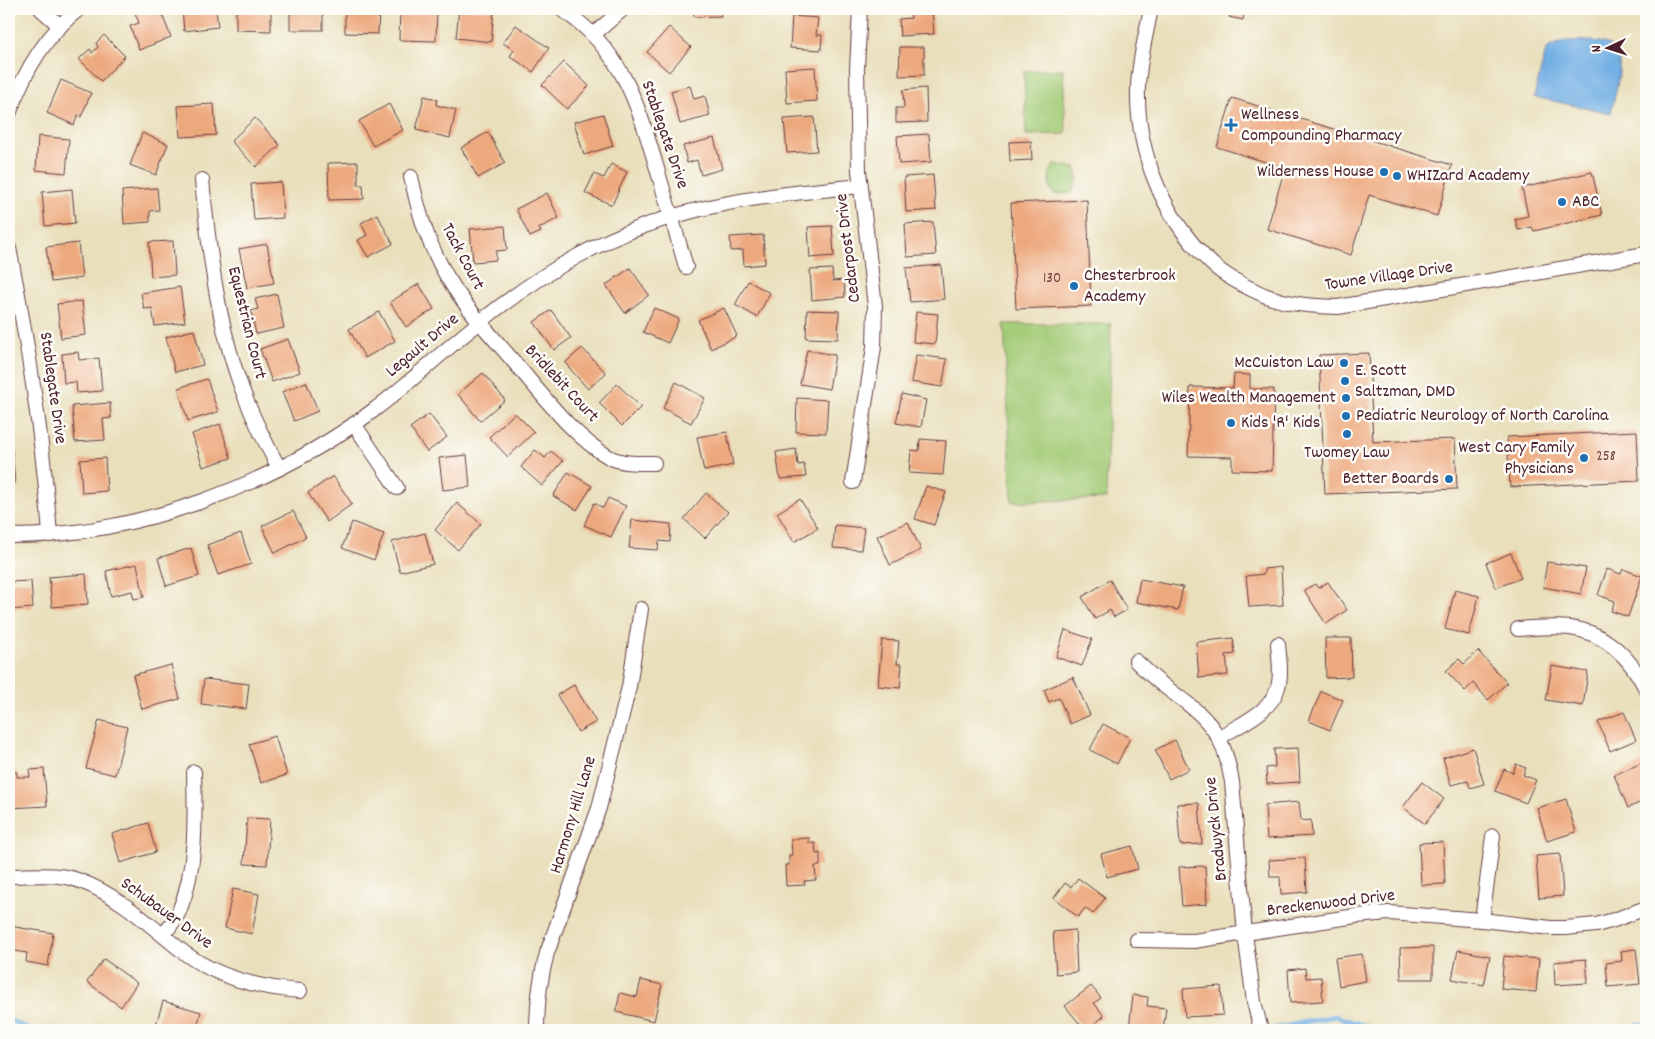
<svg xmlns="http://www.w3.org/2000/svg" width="1655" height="1039" viewBox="0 0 1655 1039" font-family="Dekko,sans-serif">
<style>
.green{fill:#a3cb76;stroke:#767550}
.water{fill:#71afe4;stroke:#5e6788}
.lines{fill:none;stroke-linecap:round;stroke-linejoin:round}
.stream{stroke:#71afe4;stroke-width:4.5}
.building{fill:#eda97e}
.minor-casing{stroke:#623c41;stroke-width:16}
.minor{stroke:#fff;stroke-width:14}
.poi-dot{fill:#1f6fb2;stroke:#fdfcf7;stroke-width:2}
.labels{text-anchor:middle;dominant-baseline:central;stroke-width:5;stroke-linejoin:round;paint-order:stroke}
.number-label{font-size:15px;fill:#734240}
.poi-label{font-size:18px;fill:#4a1f2b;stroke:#fdfcf7;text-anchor:start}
.street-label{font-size:18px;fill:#4a1f2b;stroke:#fdfcf7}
</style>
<rect width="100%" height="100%" fill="#fdfcf7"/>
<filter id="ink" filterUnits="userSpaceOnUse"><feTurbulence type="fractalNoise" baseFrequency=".02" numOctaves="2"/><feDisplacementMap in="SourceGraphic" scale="10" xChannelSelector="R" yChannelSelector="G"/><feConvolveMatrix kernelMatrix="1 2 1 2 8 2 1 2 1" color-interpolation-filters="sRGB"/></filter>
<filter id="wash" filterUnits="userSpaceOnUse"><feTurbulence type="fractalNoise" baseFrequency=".0096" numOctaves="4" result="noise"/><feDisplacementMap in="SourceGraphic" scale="20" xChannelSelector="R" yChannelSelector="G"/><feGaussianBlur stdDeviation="1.12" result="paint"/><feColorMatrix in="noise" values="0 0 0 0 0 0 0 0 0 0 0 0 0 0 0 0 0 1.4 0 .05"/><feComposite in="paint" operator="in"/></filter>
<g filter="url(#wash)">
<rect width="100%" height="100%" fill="#e9dfbb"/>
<g class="green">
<polygon points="1063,69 1066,134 1026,135 1024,71"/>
<path d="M1055 164 1075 168 1078 179 1072 193 1054 194C1047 184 1047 173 1055 164Z"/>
<polygon points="1004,324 1111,324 1106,499 1012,502"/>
</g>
<path class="water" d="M1565 41C1579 41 1599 39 1611 46 1628 55 1614 98 1611 113L1534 97 1546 50 1551 46Z"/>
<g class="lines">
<g class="stream">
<polyline points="9,1020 31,1030"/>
<polyline points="1267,1030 1335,1016 1378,1030"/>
<polyline points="1611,1030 1646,1024"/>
</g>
</g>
<g id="blocks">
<g class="building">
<polygon points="146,9 160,9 171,37 139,50 130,26 139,23 135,13"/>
<polygon points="182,9 216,9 218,27 184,31"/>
<polygon points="236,9 271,9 271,31 236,30"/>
<rect x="290" y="9" width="33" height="21"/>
<polygon points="345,9 379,9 378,34 345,33"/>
<polygon points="400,9 437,9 436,41 399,40"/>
<polygon points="459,9 494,10 491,42 456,38"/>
<polygon points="693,9 720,9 721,16 694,17"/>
<polygon points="910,9 932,9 934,34 900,36 899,19 911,18"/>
<polygon points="1231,9 1245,9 1243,20 1229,17"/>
<polygon points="792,16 818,18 816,35 822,35 821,50 790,48"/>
<polygon points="516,25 549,48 533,72 510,56 514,50 503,43"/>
<polygon points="669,27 691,47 669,72 647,52"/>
<polygon points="104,35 125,56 101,81 79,59 90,49 92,53 98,47 96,43"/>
<polygon points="900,47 924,47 924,75 899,76"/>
<polygon points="564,62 589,86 567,109 542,85"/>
<polygon points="815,67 817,101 787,103 785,69"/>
<polygon points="61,80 91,93 81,117 78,115 74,125 47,113"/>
<polygon points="690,86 694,99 705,96 710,116 680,124 671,91"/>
<polygon points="926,88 927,122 896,123 896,108 904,108 903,90"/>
<polygon points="424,96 437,99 436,105 456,110 450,138 416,130"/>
<polygon points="1232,98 1452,165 1437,216 1369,195 1351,255 1267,229 1285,168 1217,147"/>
<polygon points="214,104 216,135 180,137 178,106"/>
<polygon points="389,104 403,130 373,146 359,121"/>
<polygon points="603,114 613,146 584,155 574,122"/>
<polygon points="814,117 817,151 787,153 784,119"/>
<polygon points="255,118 280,145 256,167 231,141"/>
<polygon points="488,132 505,163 478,178 461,148"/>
<polygon points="142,133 168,144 156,175 130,165"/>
<polygon points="929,134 931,162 899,164 897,136"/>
<polygon points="38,136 69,139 66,173 36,170"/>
<polygon points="714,138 722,169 701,175 697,160 687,163 683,146"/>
<polygon points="1031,141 1032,160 1010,161 1009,142"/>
<polygon points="358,162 358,185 363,185 364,199 329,200 328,163"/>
<polygon points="611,164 627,172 612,205 585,193 594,174 604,178"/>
<polygon points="1592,172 1602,215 1534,231 1532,227 1518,230 1515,219 1528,216 1522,188"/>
<polygon points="933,175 936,210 906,212 904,177"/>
<polygon points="281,182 283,218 254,220 251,184"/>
<polygon points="157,188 159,210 150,211 150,222 124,224 122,191"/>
<polygon points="72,189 75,223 45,226 42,192"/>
<polygon points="547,193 559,218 539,228 541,232 530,237 516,209"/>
<polygon points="1087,200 1091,306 1016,309 1011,203"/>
<polygon points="377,214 393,244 368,257 358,240 367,235 361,223"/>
<polygon points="933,222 936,255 907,257 905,224"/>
<polygon points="505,226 507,250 496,251 496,260 473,262 470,229"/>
<polygon points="832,226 834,256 810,258 808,227"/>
<polygon points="763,235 765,264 744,266 743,250 731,251 730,237"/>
<polygon points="173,241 175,275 151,277 149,242"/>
<polygon points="78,243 82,278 51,282 46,247"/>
<polygon points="267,244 274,283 247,288 239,249"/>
<polygon points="941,265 944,299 910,302 906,268"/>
<polygon points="630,268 649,295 625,313 606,285"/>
<polygon points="832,269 833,281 844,280 845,297 812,300 810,270"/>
<polygon points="748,281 770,293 757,317 735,305"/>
<polygon points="419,284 434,309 406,327 390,302"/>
<polygon points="180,287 185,322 155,326 152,308 144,309 141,293"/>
<polygon points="277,294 284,328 256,334 251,311 258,309 255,299"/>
<polygon points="82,301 86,335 61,338 57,304"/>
<polygon points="654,308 679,319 668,343 643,332"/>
<polygon points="724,308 737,336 711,349 698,320"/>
<polygon points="551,310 571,338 554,350 534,322"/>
<polygon points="807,310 839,311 838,339 806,338"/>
<polygon points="379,312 395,341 365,358 349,329"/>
<polygon points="916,312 938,314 935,344 913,342"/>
<polygon points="194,330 203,365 175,372 166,337"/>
<polygon points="288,339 300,372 272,382 260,349"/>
<polygon points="582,348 606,373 588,389 565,363"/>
<polygon points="807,350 835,355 829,389 800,384"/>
<polygon points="78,352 79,360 99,358 102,391 77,393 76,382 64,383 62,354"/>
<polygon points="1369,353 1373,442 1455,439 1457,489 1325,494 1319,355"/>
<polygon points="916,355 947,359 942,387 911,382"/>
<polygon points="483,373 505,400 480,421 458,394"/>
<polygon points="1234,374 1250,375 1250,389 1274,389 1272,471 1232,470 1232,457 1188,456 1190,387 1233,388"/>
<polygon points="207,379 218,412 188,421 178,388"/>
<polygon points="306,382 318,411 294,421 282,392"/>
<polygon points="676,382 705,398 691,423 663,408"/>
<polygon points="617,384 641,407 622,426 599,403"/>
<polygon points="902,394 926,400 921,427 896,423"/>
<polygon points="797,398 828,400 826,433 796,432"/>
<polygon points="110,403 111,418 103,419 105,440 75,442 72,406"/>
<polygon points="515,413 534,432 508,457 489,437"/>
<polygon points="429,414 447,437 427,452 410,428"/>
<polygon points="220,424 231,458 203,467 192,434"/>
<polygon points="1637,431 1639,481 1510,487 1507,437"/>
<polygon points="727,432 733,465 704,471 697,437"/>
<polygon points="920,439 946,441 943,475 909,473 911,450 919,451"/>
<polygon points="9,449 12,449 15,483 9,483"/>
<polygon points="796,449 798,465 804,464 806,477 780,479 776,452"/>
<polygon points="535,450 545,458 551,451 563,461 542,486 521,467"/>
<polygon points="467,455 470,487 443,490 439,458"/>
<polygon points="105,458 107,491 82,493 80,460"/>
<polygon points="568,472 592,486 577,510 553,496"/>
<polygon points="333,476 352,504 327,522 308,493"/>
<polygon points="926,486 946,492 934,525 915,519"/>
<polygon points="706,493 728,512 705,538 684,519"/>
<polygon points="608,498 626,506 611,537 584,525 594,503 603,508"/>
<polygon points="800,499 818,528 794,542 777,513"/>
<polygon points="457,503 481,524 458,550 435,530"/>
<polygon points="293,511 306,537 275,553 262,526"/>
<polygon points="632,520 671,524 670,542 659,541 658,550 629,548"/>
<polygon points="352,522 384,534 374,560 342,548"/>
<polygon points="908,522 921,550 890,565 877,536"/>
<polygon points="835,525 864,528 861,550 833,548"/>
<polygon points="241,533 251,564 218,575 207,545"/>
<polygon points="425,533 433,564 400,572 392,542"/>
<polygon points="191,548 199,576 166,586 158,558"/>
<polygon points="1511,553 1521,578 1496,588 1486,563"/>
<polygon points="1547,562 1586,568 1581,594 1543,587"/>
<polygon points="137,564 144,597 134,599 132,591 111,596 106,571"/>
<polygon points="1281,567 1283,605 1249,607 1246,576 1264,574 1264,569"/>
<polygon points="1607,569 1621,574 1623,569 1642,576 1628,617 1611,611 1615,601 1598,595"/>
<polygon points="86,574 88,604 52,607 49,577"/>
<polygon points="1140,579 1183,587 1178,610 1136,602"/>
<polygon points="1110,580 1127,610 1114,617 1110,610 1095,619 1082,597"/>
<polygon points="31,581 33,608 9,610 9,582"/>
<polygon points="1328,582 1347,610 1326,624 1304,590 1315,584 1318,588"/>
<polygon points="1455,590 1479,596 1469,635 1445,629"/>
<polygon points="1065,630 1092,639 1082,666 1056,657"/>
<polygon points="1233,638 1235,654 1226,655 1228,675 1199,678 1196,642"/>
<polygon points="1325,638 1351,638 1352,677 1326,678"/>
<polygon points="882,640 899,641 897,664 902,664 900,688 878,686"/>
<polygon points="1478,651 1507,683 1488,700 1473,683 1465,691 1446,671 1459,659 1464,664"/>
<polygon points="171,665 180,699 142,709 133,675"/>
<polygon points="1552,666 1588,672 1583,706 1546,700"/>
<polygon points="1073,677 1090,715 1070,724 1059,698 1049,702 1044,690"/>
<polygon points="204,679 249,684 246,709 201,704"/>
<polygon points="574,685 596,722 578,732 557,695"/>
<polygon points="1321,691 1343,700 1330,730 1309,721"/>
<polygon points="1624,712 1636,740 1610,751 1598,722"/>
<polygon points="99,720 127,727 115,775 86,768"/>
<polygon points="1103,724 1130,738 1117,764 1090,750"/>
<polygon points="275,736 287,775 261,783 249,744"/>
<polygon points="1175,740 1189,769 1169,779 1155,750"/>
<polygon points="1298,748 1300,782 1267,784 1266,768 1275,767 1274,749"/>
<polygon points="1473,748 1484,784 1470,788 1468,781 1451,785 1443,758"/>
<polygon points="1644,762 1646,766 1646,800 1628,808 1614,775"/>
<polygon points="1516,764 1526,768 1523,775 1536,780 1526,803 1495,791 1504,769 1513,773"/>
<polygon points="44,769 47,806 9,808 9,772 17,772 17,777 30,777 29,770"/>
<polygon points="1422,782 1444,799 1425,824 1403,807"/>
<polygon points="1566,799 1576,832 1547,841 1537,808"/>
<polygon points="1299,802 1301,821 1311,820 1312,836 1267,839 1265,805"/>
<polygon points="1199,803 1202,844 1180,845 1177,804"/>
<polygon points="247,818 270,819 267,865 244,864"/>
<polygon points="148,823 156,852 120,863 112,834"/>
<polygon points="809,838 809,843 815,843 816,854 820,853 820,866 815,866 816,880 804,881 805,885 786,886 785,865 789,865 789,855 792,855 791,839"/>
<polygon points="1443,842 1445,884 1421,885 1419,843"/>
<polygon points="1132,846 1138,869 1107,877 1101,854"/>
<polygon points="1560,854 1563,896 1539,898 1536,856"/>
<polygon points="1305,858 1307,892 1281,894 1280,877 1270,877 1269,860"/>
<polygon points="1205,866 1207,904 1182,906 1179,867"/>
<polygon points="1078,878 1105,898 1093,914 1085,908 1078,917 1054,898 1065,883 1071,887"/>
<polygon points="233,889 259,894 252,934 225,928"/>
<polygon points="9,926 53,933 48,966 26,962 27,953 9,950"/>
<polygon points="1075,930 1077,972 1056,974 1053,932"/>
<polygon points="1433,947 1433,979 1401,979 1400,948"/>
<polygon points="1636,949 1640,984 1608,987 1606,963 1622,961 1621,951"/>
<polygon points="1458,950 1490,956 1484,985 1452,979"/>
<polygon points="1362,954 1366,981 1339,986 1335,958"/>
<polygon points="1504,956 1539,959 1536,992 1501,989"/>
<polygon points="104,959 137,983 121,1007 87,982"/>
<polygon points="1586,959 1588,983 1555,985 1554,962"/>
<polygon points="1305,968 1306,978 1321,977 1323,1001 1290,1003 1288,970"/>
<polygon points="641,980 662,985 654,1021 616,1012 620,993 637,997"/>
<polygon points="1091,986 1101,998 1094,1003 1104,1016 1087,1030 1085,1030 1065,1006"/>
<polygon points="1221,986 1223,1015 1185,1017 1183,989"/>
<polygon points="1133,995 1148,997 1147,1006 1166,1008 1163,1030 1129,1028"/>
<polygon points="163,1001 201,1012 196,1030 164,1030 155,1028"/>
</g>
</g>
</g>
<g filter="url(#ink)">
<use href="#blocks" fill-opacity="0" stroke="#623c41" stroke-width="1"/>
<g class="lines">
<g class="minor-casing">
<g id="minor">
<polyline points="41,9 60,26"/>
<path d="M561 9C623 49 638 105 658 172 667 204 677 235 686 267"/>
<path d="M1151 9C1146 34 1139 61 1138 87 1136 152 1164 220 1212 264 1226 277 1246 287 1264 295 1288 305 1313 306 1338 307L1646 254"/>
<polyline points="594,34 623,9"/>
<path d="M9 114C23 74 45 35 79 9"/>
<path d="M411 177C417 203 423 229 435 253 453 295 486 329 515 363 542 394 573 437 609 457 622 464 639 463 654 463"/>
<path d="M202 180C209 250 217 322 242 389 252 416 265 442 279 468"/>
<path d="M9 248C28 343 43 439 50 535"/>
<polyline points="354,424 397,488"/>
<polyline points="853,482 874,347 875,306 859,171 857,69 860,9"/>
<path d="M9 536C135 537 274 485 374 410 411 382 444 350 480 322 511 297 543 275 578 256 670 205 759 196 861 186"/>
<path d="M1518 629C1535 628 1553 626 1570 628 1605 632 1631 658 1646 689"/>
<path d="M1136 661C1143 668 1151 675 1159 682 1180 699 1204 712 1218 737 1226 751 1229 767 1232 782L1245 934 1254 1002 1261 1030"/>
<path d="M1219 738C1238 725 1272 712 1278 687 1282 674 1279 657 1278 644"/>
<path d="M9 876C32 876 58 872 80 881 121 896 152 928 186 954 219 978 260 988 300 991"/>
<polyline points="1482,920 1493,836"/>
<path d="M164 935C169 927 177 918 180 909 197 866 195 817 194 772"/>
<polyline points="1137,940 1194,941 1356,916 1389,913 1482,920 1551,928 1565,928 1596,925 1614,920 1646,908"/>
<path d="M537 1030C537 1003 540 979 547 953L599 808 629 687 641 609"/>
</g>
</g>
<use href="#minor" class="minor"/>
</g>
</g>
<g class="poi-dot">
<path d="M1228.5 117.5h5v5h5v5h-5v5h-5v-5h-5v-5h5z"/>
<circle cx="1384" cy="172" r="5"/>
<circle cx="1397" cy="176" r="5"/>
<circle cx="1562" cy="202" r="5"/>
<circle cx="1074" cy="286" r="5"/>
<circle cx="1344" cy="363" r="5"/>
<circle cx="1345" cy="381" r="5"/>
<circle cx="1346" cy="398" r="5"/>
<circle cx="1346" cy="416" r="5"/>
<circle cx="1231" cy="423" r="5"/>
<circle cx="1347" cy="434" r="5"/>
<circle cx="1584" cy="458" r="5"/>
<circle cx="1449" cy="479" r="5"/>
</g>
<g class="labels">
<g class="number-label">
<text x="1052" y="279">130</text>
<text x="1606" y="457">258</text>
</g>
<g class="poi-label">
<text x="1241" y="115">Wellness<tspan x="1241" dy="21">Compounding Pharmacy</tspan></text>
<text x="1374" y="172" text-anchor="end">Wilderness House</text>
<text x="1407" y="176">WHIZard Academy</text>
<text x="1572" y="202">ABC</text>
<text x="1084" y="276">Chesterbrook<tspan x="1084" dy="21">Academy</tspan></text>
<text x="1334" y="363" text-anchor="end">McCuiston Law</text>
<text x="1355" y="371">E. Scott<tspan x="1355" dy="21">Saltzman, DMD</tspan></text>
<text x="1336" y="398" text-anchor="end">Wiles Wealth Management</text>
<text x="1356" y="416">Pediatric Neurology of North Carolina</text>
<text x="1241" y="423">Kids 'R' Kids</text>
<text x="1574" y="448" text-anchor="end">West Cary Family<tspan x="1574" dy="21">Physicians</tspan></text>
<text x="1347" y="453" text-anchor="middle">Twomey Law</text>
<text x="1439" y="479" text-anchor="end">Better Boards</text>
</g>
<g class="street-label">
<text transform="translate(664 135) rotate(71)">Stablegate Drive</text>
<text transform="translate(849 248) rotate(-97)">Cedarpost Drive</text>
<text transform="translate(462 257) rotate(62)">Tack Court</text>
<text transform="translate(1389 277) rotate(-8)">Towne Village Drive</text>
<text transform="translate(246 323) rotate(76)">Equestrian Court</text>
<text transform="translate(423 346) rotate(-40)">Legault Drive</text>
<text transform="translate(561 384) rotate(47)">Bridlebit Court</text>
<text transform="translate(52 388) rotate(82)">Stablegate Drive</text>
<text transform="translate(574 815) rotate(-73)">Harmony Hill Lane</text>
<text transform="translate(1217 829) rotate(-96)">Bradwyck Drive</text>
<text transform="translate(1331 904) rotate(-7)">Breckenwood Drive</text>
<text transform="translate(166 914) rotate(36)">Schubauer Drive</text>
</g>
</g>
<rect width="1655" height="1039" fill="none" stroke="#fdfcf7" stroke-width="30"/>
<g transform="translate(1608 48) rotate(266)" stroke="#fdfcf7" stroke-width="4" paint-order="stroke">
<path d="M0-4L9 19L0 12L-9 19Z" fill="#4a1f2b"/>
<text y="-8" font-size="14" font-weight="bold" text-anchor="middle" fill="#4a1f2b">N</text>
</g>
</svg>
